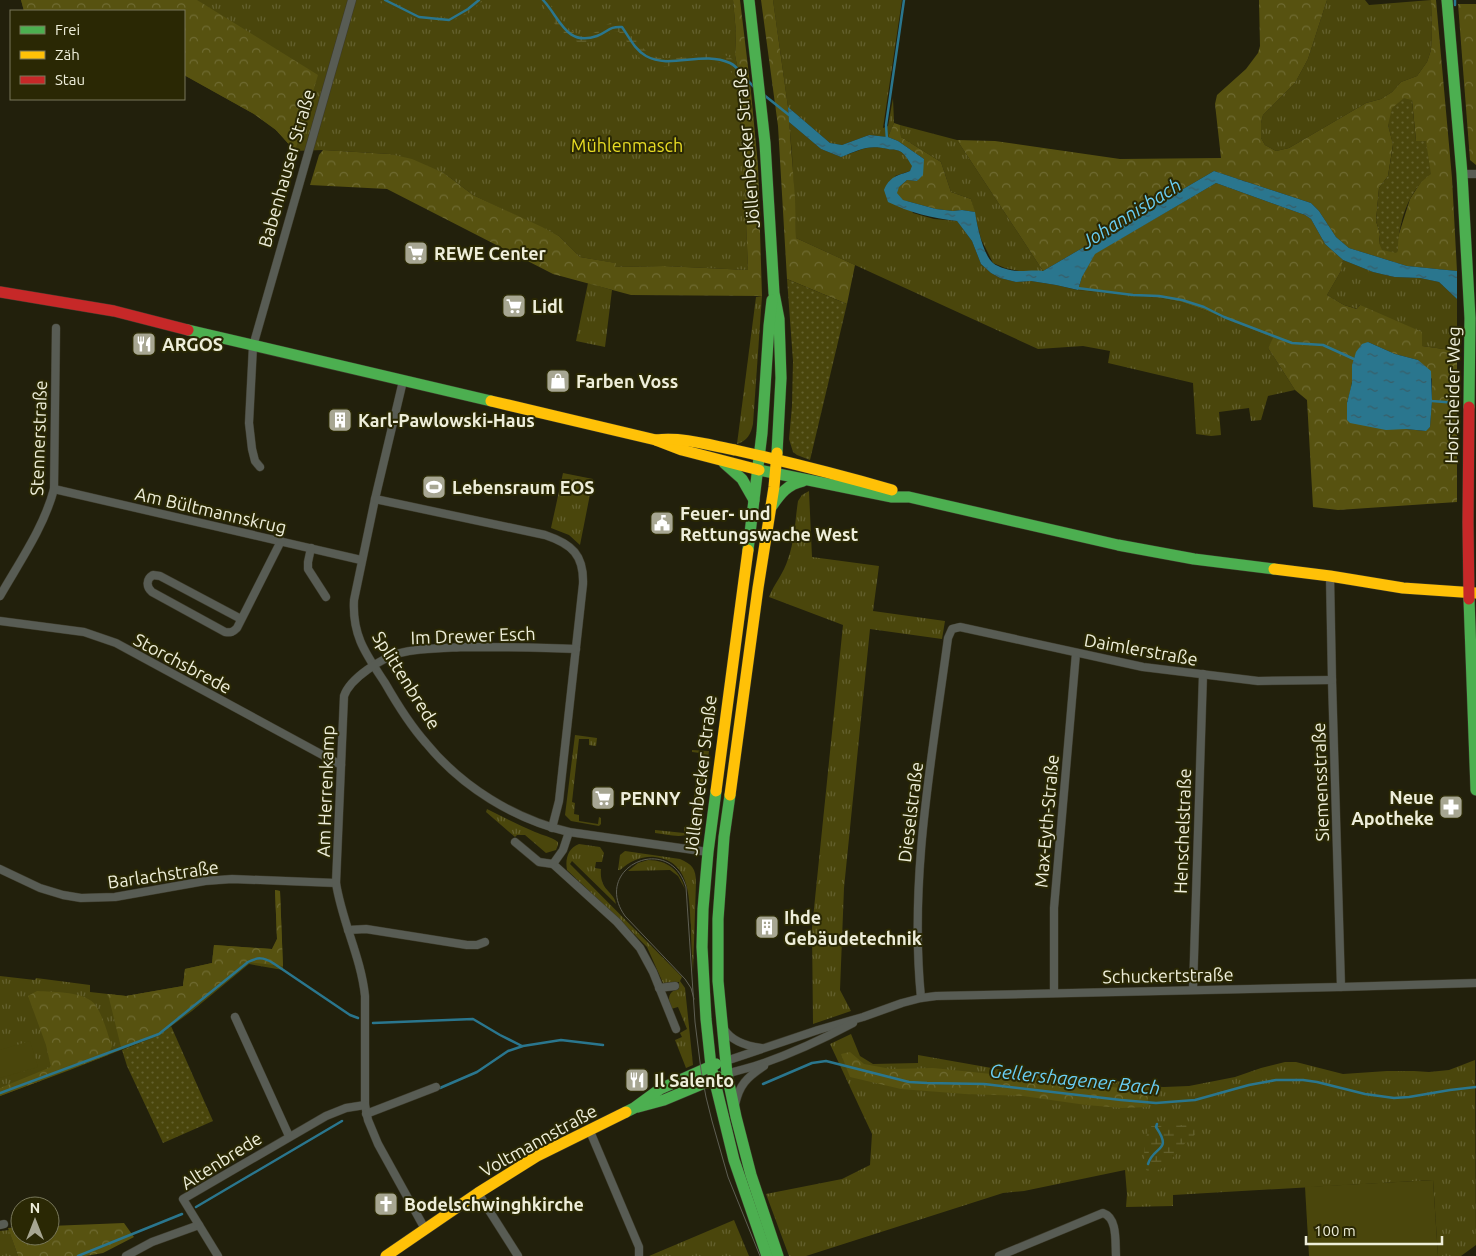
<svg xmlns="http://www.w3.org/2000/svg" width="1476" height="1256" viewBox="0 0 1476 1256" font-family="Ubuntu,sans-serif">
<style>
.grass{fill:url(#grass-tufts)}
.forest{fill:url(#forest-crowns);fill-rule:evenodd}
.wetland{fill:url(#wetland-marsh)}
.garden{fill:url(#garden-dots)}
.pitch{fill:#4a460c}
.water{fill:url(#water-ripples)}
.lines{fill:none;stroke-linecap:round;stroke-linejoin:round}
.stream{stroke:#2a768e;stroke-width:2.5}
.street-casing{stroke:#3d3b2b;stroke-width:9}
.fast-casing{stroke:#3d3b2b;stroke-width:12}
.slow-casing{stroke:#3d3b2b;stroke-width:12}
.jam-casing{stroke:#3d3b2b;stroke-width:12}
.street{stroke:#585c54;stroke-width:8}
.fast{stroke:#4caf50;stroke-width:11}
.slow{stroke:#ffc107;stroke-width:11}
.jam{stroke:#c62828;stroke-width:11}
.tram{stroke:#5e5e53;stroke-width:1}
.labels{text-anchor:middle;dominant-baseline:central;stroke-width:4;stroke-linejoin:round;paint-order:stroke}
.park-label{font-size:18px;fill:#e7db24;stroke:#2a2804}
.street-label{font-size:18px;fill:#eeeeda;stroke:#2a2804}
.poi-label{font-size:18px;font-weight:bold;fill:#eeeeda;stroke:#2a2804;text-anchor:start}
.water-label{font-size:19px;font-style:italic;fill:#69cdf3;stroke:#2a2804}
</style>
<defs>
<pattern id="grass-tufts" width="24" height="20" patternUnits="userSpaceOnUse" patternTransform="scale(1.25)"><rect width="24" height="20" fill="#4a460c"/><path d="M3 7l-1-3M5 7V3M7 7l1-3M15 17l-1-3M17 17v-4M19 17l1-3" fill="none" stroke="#64612f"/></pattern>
<pattern id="forest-crowns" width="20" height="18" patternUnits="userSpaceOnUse" patternTransform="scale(1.25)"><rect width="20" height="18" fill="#575210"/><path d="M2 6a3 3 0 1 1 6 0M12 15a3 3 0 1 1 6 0" fill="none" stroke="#6f6b32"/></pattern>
<pattern id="wetland-marsh" width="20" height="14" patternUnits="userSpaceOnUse" patternTransform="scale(1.25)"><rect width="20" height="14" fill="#4a460c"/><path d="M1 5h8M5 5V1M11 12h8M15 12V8" fill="none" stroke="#64612f"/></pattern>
<pattern id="garden-dots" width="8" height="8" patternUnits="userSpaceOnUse" patternTransform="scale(1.25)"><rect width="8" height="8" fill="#4a460c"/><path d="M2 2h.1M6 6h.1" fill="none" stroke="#64612f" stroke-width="1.8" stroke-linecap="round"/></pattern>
<pattern id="water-ripples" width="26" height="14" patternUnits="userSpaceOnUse" patternTransform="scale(1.25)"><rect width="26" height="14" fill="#2a768e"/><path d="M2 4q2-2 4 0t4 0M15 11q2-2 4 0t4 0" fill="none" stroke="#385e68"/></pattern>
</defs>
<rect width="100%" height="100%" fill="#22200c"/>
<g class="grass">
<polygon points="21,0 733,0 736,33 735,55 740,81 737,89 743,148 748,270 664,266 615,267 615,263 580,257 559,236 473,195 444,173 390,154 323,150 295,151 276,130 254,114 184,75 184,11 24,11"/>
<polygon points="773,0 902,0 883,128 888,126 893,98 894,123 888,137 869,135 842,145 830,143 788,107"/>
<polygon points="1327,0 1365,0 1369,5 1431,0 1432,30 1431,50 1427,62 1417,76 1401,82 1392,92 1381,99 1366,103 1289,148 1276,151 1265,145 1261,138 1261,123 1263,115 1295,83 1308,59"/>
<path d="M789 122 821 149 841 157C858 151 869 144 888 149 890 150 893 149 896 150 904 151 908 160 913 166L910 171 895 176 913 213 934 219 957 221 972 241 981 264 991 273 1000 278 1016 282 1031 281 1056 285 1077 290 1161 298 1181 302 1204 310 1274 338 1268 348 1295 390 1268 396 1261 420 1251 421 1249 408 1219 412 1221 435 1211 436 1196 434 1193 383 1108 363 1110 351 1083 346 1038 349 796 238 792 154Z"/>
<polygon points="900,125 957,140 1043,271 1019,271 1005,268 993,263 981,239 971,199 951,192 941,162 901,137"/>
<polygon points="1343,260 1373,272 1394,277 1420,278 1439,282 1457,299 1457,343 1453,343 1451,350 1422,346 1359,305 1358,309 1344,305 1327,295 1341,271"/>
<polygon points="588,283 612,290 605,347 576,341"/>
<path d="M762 296 753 424C751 434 747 441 737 444L756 297Z"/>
<polygon points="563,473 593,479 580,545 569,535 551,528"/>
<path d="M809 491 812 557 879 566 873 611 945 621 942 639 870 629 844 888 840 990 851 1011 813 1024 812 928 843 625 769 597C774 584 784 573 788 559 795 540 795 520 798 501L802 495Z"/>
<polygon points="575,735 597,738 596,746 589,745 589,739 579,739 572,802 575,803 574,814 579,815 579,821 598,824 599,817 601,818 601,824 599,826 571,821 565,815"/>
<path d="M692 750 709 751 700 823C692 842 671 835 655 833V830L684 833V827H690L700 753 692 752Z"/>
<path d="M487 809C503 817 519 825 535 832 542 835 552 837 558 842V845L556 850 546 853 525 835H517L515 837 486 812Z"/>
<path d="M579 844 600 847 604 853 602 862H596L595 868 601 869C599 891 614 891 616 904L572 861 570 864 682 977 680 981 685 988 693 1065 686 1068 675 1040 682 1037 680 1033 687 1029 678 1007 671 1009C668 1000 667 991 679 989V982L663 983 647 947 625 925 567 870C565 859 568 848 579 844Z"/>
<path d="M625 851 680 859C692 864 696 869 696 882L693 972C692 957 691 941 691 925 689 899 691 861 655 857 641 856 631 861 620 870H618L620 855Z"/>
<path d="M648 860C668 860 680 871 685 889L678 876 670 870 628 871 638 863Z"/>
<polygon points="275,890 280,891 283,970 249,964 192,1011 159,1035 70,1070 0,1096 0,976 35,980 36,978 90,985 90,992 126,996 183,986 185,969 212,963 214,945 272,949 277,939"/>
<polygon points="851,1034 860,1056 873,1064 918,1063 918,1055 1003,1070 1113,1080 1138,1086 1164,1087 1189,1086 1235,1077 1261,1068 1285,1062 1296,1062 1343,1074 1387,1071 1414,1071 1429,1072 1449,1070 1475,1060 1476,1245 1461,1256 1438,1256 1433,1180 1173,1195 1173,1206 1126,1207 1127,1194 1125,1170 1024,1191 1003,1193 806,1256 789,1256 766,1194 842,1179 870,1165 872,1134 830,1044"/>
<polygon points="734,1220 749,1256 649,1256"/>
<polygon points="9,1230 18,1256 0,1256 0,1231"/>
</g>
<g class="forest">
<polygon points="21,0 197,0 318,75 295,151 276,130 254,114 184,75 184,11 24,11"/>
<polygon points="733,0 740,0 751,92 758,166 762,296 631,295 553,274 387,189 310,185 319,155 323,150 390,154 412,159 444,173 473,195 542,227 559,236 580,257 616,263 615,267 664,266 748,270 743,148 737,89 740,81 735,55 736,33"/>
<polygon points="761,0 773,0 788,107 795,198 796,238 855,265 847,304 787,279 778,126"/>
<path d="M1259 0H1327L1308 59 1295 83 1263 115 1261 123V138L1265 145 1276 151 1289 148 1366 103 1381 99 1392 92 1401 82 1417 76 1427 62 1431 50 1432 30 1431 0H1436L1452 178 1457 271 1407 266 1349 248 1336 237 1319 211 1311 203 1214 171 1043 271 957 140 995 141 1120 159 1221 158 1215 104 1217 95 1246 69 1258 53 1260 46ZM1412 100 1416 141 1422 180 1410 199 1398 237V251L1379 243 1380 234 1376 221 1379 188 1388 176 1393 144 1388 125Z"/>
<polygon points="1458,4 1476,4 1476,165 1470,160"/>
<polygon points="894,123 900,125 901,137 941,162 951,192 971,199 975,212 962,210 953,211 936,209 903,200 896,192 899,187 907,180 917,181 924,159 898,141 888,137"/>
<path d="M1216 183 1305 215 1311 219 1325 244 1343 260 1341 271 1327 295 1344 305 1357 309 1360 305 1422 332V346L1451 350 1453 343H1457V502L1338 510 1313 507 1307 400 1295 390 1268 348 1273 338 1204 310 1181 302 1161 298 1078 290 1082 277 1094 254ZM1368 342 1395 354 1418 360 1432 379V401L1430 427 1425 431 1406 429 1347 402C1349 396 1351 389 1352 382 1355 360 1348 359 1368 342Z"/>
<polygon points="275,890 280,891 283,966 248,962 159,1033 121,1047 108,994 126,996 183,986 185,969 212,963 214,945 272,949 277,939"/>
<path d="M37 991C53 992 87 991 96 1006 104 1018 107 1033 112 1046L108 1055 0 1096V1088L51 1067 46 1045 28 996Z"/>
<polygon points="850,1052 864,1064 891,1069 933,1068 1107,1086 1147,1093 1149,1107 1122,1108 1086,1105 1023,1096 965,1094 901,1089 850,1077 841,1054"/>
<polygon points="124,1223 134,1237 103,1253 86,1256 18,1256 8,1228 20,1227 20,1236 50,1236 50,1226"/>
</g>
<g class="wetland">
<polygon points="374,0 387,0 418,17 440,21 448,16 461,12 477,0 484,0 469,13 448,23 421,21"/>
<path d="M540 0H547C558 12 564 31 581 35 595 38 604 22 616 22 630 21 638 50 654 56 675 65 720 41 736 63 739 67 739 76 740 81L727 68 718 62 699 61 664 67 643 61 629 48 624 35 622 36 619 32 614 31 598 40 582 44 569 38 559 31Z"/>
<path d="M1185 1125 1195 1126 1198 1130 1193 1137 1186 1142 1177 1153 1164 1167 1152 1173 1146 1170C1144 1153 1142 1142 1151 1126Z"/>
</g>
<g class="garden">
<path d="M1404 98 1412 100 1416 141H1426L1431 174C1408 190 1398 224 1398 251L1396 253 1382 250 1379 243 1380 234 1376 221 1379 188 1388 176 1393 145 1388 125 1392 108Z"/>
<polygon points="787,279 847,304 810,460 797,455 793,452 789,439 792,406 793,361"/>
<polygon points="171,1026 213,1121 163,1143 127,1066 122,1050 159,1035"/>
</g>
<g class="pitch">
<polygon points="30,1041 38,1067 0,1078 0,1050"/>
<polygon points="1433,1180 1438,1256 1309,1256 1305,1187"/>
</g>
<g class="water">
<path d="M788 107 830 143 842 145 869 135 888 137 898 141 924 159 923 175 917 181 907 180 899 187 897 193 903 200 936 209 953 211 962 210 975 212C977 225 983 255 993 263 999 268 1012 271 1020 271 1028 271 1035 270 1043 271L1214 171 1311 203 1319 211 1336 237 1349 248 1407 266 1457 271V299L1439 282 1420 278 1394 277 1373 272 1343 260 1325 244 1311 219 1305 215 1216 183 1095 254 1082 277 1078 290 1056 285 1031 281 1016 282 1000 278 991 273 981 264 972 241 957 221C931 218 911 213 888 202L884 190C890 176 897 176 910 171L912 166C908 160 904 151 896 150 893 149 890 150 888 149 868 144 859 150 841 157L821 149 789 122Z"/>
<polygon points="1368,342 1395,354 1418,360 1431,371 1432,401 1430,427 1426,431 1406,429 1386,430 1350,423 1347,420 1347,403 1352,383 1352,365 1356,352 1362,344"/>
</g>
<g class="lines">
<g class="stream">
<polyline points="385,0 419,17 449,20 468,9 479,0"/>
<path d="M543 0C560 18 566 47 597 36 608 32 609 26 622 27 629 37 635 50 646 56 671 70 702 50 730 63 739 67 746 80 754 87"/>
<polyline points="1455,0 1455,5"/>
<polyline points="764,95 789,115"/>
<polyline points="887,140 886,125 904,0"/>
<polyline points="1077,288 1133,295 1159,296 1182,300 1204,307 1224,317 1292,343 1323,345 1356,360"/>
<polyline points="1429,400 1432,401 1457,403"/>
<polyline points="373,1023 473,1019 500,1035 522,1046"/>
<polyline points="763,1084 812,1063 826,1061 909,1082 927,1083 984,1084 1121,1100 1156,1103 1195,1100 1249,1085 1276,1080 1303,1080 1317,1082 1365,1094 1394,1098 1409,1097 1450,1090 1476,1087"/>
<polyline points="440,1088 477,1072 508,1051 523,1046 561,1040 603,1045"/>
<path d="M0 1093 159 1034 248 962C258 957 263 957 273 963L350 1015 358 1018"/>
<path d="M1148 1164C1154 1145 1173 1152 1156 1127L1157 1124"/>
<polyline points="196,1207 342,1121"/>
<polyline points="78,1256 182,1214"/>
</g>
<g class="street-casing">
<g id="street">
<polyline points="1462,174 1476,174"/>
<path d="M403 381 375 499 354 600C352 636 366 654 385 683 397 704 410 725 426 743 462 787 514 819 569 832L708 852"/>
<polyline points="260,467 255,461 252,449 249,423 253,346 352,0"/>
<polyline points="54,489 361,560"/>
<path d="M375 499 545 535C572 544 584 555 583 584L559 801 552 828"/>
<polyline points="311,548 308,562 308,569 326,597"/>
<polyline points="1330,576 1332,680 1341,987"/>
<path d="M0 596C20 561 44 527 54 489L56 328"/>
<path d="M241 619 160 576 153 575C146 579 146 587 152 592L225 632C231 633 233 632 237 628L281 541"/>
<polyline points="0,621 84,632 116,643 341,765"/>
<polyline points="569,832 563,850 553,864 617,922 640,948 653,972 676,1029"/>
<polyline points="515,842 539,862 553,864"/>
<polyline points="0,869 40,888 63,895 81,898 115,897 205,881 232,879 336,883"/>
<polyline points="348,930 366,929 467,945 477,945 485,942"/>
<polyline points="659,988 675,986"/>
<polyline points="1193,989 1203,674"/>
<polyline points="1054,992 1054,908 1076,653"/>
<path d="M921 998C909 877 932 758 948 638L952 629 960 627 1143 667 1258 681 1332 680"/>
<polyline points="235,1017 289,1136"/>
<path d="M724 1029C732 1042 747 1046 761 1048"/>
<polyline points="726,1061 818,1030 863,1017 902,1003 921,998 936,996 1341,987 1476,983"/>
<path d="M727 1074C738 1070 750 1068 761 1064 793 1053 823 1039 853 1023"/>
<path d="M735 1105C739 1085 747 1077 764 1066"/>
<polyline points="366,1114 436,1087"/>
<polyline points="589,1129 639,1247 639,1256"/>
<polyline points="478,1193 518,1256"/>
<polyline points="0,1225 4,1224"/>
<path d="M425 1229 378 1144 368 1120 365 1105V996C361 957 342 922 336 883L344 696C350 678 382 658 400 653 418 648 446 648 465 647 502 647 539 647 576 649"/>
<polyline points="126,1256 152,1242 199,1225"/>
<polyline points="218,1256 183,1199 326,1116 346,1108 365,1105"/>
<path d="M999 1256 1103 1213C1118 1218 1115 1243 1116 1256"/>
</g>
</g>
<g class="fast-casing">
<g id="fast">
<polyline points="749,0 765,143 774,293 779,319 781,378 777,453"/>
<polyline points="1447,0 1462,174 1470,318 1469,407"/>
<polyline points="188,330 491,401"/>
<polyline points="724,463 742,479 754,500"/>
<polyline points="759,470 892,497 909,497 1118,545 1194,559 1274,569"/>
<path d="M772 506C780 494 788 484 803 481"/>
<polyline points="748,550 762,433 769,326 772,300"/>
<polyline points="1469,599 1476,790"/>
<polyline points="716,791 708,852 703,909 702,947 706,1019 711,1066 734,1160 767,1256"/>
<polyline points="730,795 724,837 718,919 718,981 727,1074 736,1117 751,1175 778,1256"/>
<polyline points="638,1107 664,1100 719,1077"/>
<polyline points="626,1112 634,1108 660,1089 716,1064"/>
</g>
</g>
<g class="slow-casing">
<g id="slow">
<polyline points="491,401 656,440 682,450 759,470"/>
<path d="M656 440C683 437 709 445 735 450 788 462 840 475 892 490"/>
<polyline points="1274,569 1330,576 1403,588 1476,593"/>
<polyline points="716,791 748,550"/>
<polyline points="730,795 758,588 774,487 777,453"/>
<polyline points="386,1256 478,1193 537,1156 626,1112"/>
</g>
</g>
<g class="jam-casing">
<g id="jam">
<polyline points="0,292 114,311 188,330"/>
<polyline points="1469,407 1468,523 1469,599"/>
</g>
</g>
<use href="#street" class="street"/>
<use href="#fast" class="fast"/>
<use href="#slow" class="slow"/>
<use href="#jam" class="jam"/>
<path class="tram" d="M694 999 691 988 685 979 625 916C591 868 669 831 686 887L695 1022 701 1070 706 1097 712 1121 728 1177 760 1256"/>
</g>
<defs>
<g id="supermarket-square" transform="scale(1.25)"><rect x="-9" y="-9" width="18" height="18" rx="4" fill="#a7a692" stroke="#2a2804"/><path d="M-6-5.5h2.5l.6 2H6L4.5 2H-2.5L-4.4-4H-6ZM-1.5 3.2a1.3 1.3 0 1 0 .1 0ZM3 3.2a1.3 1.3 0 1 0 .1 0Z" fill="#fff"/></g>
<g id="restaurant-square" transform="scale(1.25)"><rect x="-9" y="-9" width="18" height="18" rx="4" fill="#a7a692" stroke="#2a2804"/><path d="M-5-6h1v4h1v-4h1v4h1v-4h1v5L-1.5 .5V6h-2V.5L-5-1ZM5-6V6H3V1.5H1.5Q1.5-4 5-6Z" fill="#fff"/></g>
<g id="shop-square" transform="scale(1.25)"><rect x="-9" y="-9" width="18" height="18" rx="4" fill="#a7a692" stroke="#2a2804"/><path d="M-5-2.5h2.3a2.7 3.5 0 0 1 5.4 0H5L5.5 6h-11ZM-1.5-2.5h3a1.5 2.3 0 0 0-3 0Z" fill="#fff"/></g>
<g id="building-square" transform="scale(1.25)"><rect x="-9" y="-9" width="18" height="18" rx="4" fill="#a7a692" stroke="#2a2804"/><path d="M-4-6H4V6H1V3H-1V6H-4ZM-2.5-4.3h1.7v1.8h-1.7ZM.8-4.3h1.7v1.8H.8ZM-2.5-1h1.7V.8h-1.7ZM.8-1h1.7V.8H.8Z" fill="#fff"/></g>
<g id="stadium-square" transform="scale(1.25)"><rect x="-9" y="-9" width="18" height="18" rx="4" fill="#a7a692" stroke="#2a2804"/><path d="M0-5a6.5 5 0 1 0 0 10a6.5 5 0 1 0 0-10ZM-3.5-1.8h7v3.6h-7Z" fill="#fff"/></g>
<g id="civic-square" transform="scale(1.25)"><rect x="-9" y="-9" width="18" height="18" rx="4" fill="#a7a692" stroke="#2a2804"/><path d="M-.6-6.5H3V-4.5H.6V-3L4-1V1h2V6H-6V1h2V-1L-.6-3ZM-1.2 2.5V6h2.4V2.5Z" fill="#fff"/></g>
<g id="pharmacy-square" transform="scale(1.25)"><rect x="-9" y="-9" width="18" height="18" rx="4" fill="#a7a692" stroke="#2a2804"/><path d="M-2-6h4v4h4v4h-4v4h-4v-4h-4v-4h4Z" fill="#fff"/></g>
<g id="church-square" transform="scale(1.25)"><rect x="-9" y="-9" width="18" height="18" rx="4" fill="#a7a692" stroke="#2a2804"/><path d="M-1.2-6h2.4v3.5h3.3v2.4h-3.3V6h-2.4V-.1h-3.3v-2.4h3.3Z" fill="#fff"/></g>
</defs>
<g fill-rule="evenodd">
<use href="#supermarket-square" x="416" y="253"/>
<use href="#supermarket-square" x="514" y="306"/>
<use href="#restaurant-square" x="144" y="344"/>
<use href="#shop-square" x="558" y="381"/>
<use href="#building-square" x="340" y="420"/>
<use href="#stadium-square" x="434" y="487"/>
<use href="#civic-square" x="662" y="523"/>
<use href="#supermarket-square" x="603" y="798"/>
<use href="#pharmacy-square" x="1451" y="807"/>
<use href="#building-square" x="767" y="927"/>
<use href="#restaurant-square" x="637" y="1080"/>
<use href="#church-square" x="386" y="1204"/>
</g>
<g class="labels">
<g class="park-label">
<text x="627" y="145">Mühlenmasch</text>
</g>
<g class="street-label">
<text transform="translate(746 148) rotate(-95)">Jöllenbecker Straße</text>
<text transform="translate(286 168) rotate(-74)">Babenhauser Straße</text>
<text transform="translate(1452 395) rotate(-89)">Horstheider Weg</text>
<text transform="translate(38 438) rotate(-88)">Stennerstraße</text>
<text transform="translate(211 510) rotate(13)">Am Bültmannskrug</text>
<text transform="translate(473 635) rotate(-2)">Im Drewer Esch</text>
<text transform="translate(1141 649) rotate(10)">Daimlerstraße</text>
<text transform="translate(183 663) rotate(28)">Storchsbrede</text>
<text transform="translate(407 680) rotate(58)">Splittenbrede</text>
<text transform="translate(700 775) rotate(-83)">Jöllenbecker Straße</text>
<text transform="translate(1320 782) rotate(-92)">Siemensstraße</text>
<text transform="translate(325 791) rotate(-88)">Am Herrenkamp</text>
<text transform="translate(910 812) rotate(-83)">Dieselstraße</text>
<text transform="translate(1046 821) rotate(-85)">Max-Eyth-Straße</text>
<text transform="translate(1182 831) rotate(-88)">Henschelstraße</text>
<text transform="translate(163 874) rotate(-8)">Barlachstraße</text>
<text transform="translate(1168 975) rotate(-1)">Schuckertstraße</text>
<text transform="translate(538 1140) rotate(-29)">Voltmannstraße</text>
<text transform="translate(221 1160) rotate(-32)">Altenbrede</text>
</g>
<g class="poi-label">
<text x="434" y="253">REWE Center</text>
<text x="532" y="306">Lidl</text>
<text x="162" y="344">ARGOS</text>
<text x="576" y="381">Farben Voss</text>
<text x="358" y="420">Karl-Pawlowski-Haus</text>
<text x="452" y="487">Lebensraum EOS</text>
<text x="680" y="513">Feuer- und<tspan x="680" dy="21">Rettungswache West</tspan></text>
<text x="1434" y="797" text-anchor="end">Neue<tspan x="1434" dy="21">Apotheke</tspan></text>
<text x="620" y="798">PENNY</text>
<text x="784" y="917">Ihde<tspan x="784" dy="21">Gebäudetechnik</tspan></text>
<text x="654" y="1080">Il Salento</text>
<text x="404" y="1204">Bodelschwinghkirche</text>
</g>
<g class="water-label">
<text transform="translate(1131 213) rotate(-32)">Johannisbach</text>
<text transform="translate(1075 1079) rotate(6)">Gellershagener Bach</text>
</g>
</g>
<rect x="10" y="10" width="175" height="90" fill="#2a2804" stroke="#78775a"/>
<rect x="20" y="26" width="25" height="8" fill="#4caf50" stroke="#78775a"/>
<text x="55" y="35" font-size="15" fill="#eeeeda">Frei</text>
<rect x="20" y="51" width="25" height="8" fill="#ffc107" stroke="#78775a"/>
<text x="55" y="60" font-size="15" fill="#eeeeda">Zäh</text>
<rect x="20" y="76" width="25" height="8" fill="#c62828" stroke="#78775a"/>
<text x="55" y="85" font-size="15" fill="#eeeeda">Stau</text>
<g transform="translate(35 1221)"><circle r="24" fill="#2a2804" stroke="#78775a"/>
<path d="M0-4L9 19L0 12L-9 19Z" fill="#a7a692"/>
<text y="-8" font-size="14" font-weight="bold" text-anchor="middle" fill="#eeeeda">N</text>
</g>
<path d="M1306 1236v8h136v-8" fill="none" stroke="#eeeeda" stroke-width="2.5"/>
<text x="1314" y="1236" font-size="15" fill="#eeeeda" stroke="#2a2804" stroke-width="4" paint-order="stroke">100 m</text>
</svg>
